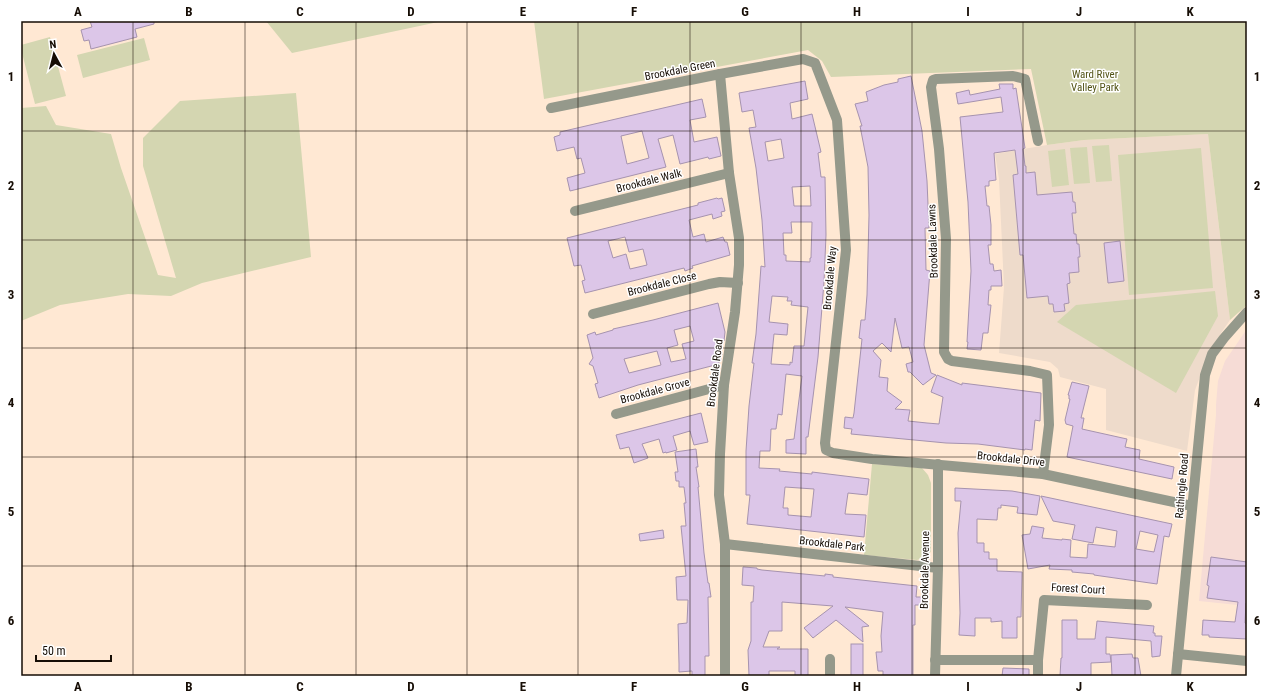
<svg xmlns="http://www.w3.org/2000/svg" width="1268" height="697" viewBox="0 0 1268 697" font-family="'Roboto Condensed',sans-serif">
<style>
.commercial{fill:#f6dcd6}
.education{fill:#eedbcb}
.green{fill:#d4d6b1}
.building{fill:#dcc6e8;stroke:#a693af;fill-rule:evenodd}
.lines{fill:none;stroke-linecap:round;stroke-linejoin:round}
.minor{stroke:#95998b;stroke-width:10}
.tertiary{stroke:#95998b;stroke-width:10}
.grid{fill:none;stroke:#160d05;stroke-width:1;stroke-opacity:0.55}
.labels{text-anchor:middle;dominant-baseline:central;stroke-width:3;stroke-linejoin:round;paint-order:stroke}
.street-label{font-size:11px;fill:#160d05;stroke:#fff}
.park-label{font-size:11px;fill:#535417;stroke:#fff}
.neatline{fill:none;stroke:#160d05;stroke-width:1.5}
.grid-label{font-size:13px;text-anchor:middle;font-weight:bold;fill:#160d05}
</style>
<rect width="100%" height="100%" fill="#ffe8d3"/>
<polygon class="commercial" points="1247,329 1247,606 1199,601 1216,415 1216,405 1218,381 1225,361"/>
<polygon class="education" points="1208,134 1230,320 1221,333 1206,361 1195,390 1187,451 1106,430 1106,389 1060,377 1058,369 1050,362 999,353 1004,287 999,179 995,154 1047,145 1084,140"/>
<g class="green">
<polygon points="266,21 443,21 292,53"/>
<polygon points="534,21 1247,21 1247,305 1230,320 1208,134 1084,140 1047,145 1031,69 831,77 822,61 808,50 544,99"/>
<polygon points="50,37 66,96 35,104 21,49 21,45"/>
<polygon points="144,38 150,60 83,78 77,55"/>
<polygon points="296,93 311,257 202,283 171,296 128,294 60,305 21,321 21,108 46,106 56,125 111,134 121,168 158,275 176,278 143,166 143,138 180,101"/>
<polygon points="1109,145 1112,181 1096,182 1092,146"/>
<polygon points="1087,147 1090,183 1074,184 1070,148"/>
<polygon points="1201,148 1213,288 1129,295 1118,155"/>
<polygon points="1065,149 1069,185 1052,187 1048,151"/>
<polygon points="1215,291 1218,316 1176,393 1057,322 1076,305"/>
<polygon points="872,464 922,468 928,475 931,483 931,551 927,557 917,560 864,555"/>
</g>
<g class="building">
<polygon points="90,21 154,21 154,24 135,29 137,37 91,49 89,40 84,41 81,30 92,27"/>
<polygon points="911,76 922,131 927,181 929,228 925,228 926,270 930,271 924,345 931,373 936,375 923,385 910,372 908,372 906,364 913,362 909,347 902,348 895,318 891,352 882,343 873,351 881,360 879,377 888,378 887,391 902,402 895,409 910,410 908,421 927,423 939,424 943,397 931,392 937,375 962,385 962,383 1041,393 1040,421 1035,420 1032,450 1025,449 1025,450 978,444 946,443 851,434 852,429 844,428 845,417 853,418 854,413 862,339 859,338 861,320 865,320 867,295 869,215 868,167 860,126 862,126 855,104 868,101 866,92 884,85 898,82 898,79"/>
<path d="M805 81 808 99 790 103 792 119 812 114 821 152 818 153 821 177H825L826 235 824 282 818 357 808 437H806V454L786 453V440L794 439 802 376 786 374 782 415 778 414 776 429H771L770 451H760L759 468 780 469 779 471 812 474V472L869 479 867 495 848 493 845 514 866 515 864 537 747 524 750 495H746V451L749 406 754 363H752L756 334 761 266 765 267 762 220 756 168 749 128 756 127 753 110 742 112 739 93ZM781 139 784 158 768 161 765 142ZM810 186 811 206H794L792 187ZM791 222H812L811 258H810V262L786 261V255H784L783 233H792ZM772 296 788 297 787 301H792L791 305 808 307 804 346H794L792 363 790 362V365L771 364 774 334 787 335 788 324 769 322ZM785 487 814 489 811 517 788 515V508H783Z"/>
<polygon points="999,84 1013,84 1013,89 1016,88 1025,148 1023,149 1025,166 1026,166 1026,173 1035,172 1037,195 1072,192 1073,202 1075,202 1076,213 1072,213 1074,234 1076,234 1077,244 1079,244 1080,257 1078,257 1079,272 1069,273 1070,283 1067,284 1069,303 1064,304 1065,311 1054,312 1053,304 1049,304 1048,296 1027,298 1023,255 1020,255 1013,175 1018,174 1015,150 994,153 996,180 989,181 989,186 985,186 987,206 989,206 991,225 991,245 988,245 990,264 993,264 994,271 1001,270 1002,286 991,286 991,290 989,290 988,305 991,305 988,333 983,333 981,350 967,349 968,342 967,342 971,271 968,202 960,117 1003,112 1001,97 958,104 956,93 969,90 970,95 1000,89"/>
<path d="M702 99 706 117 690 120 694 142 717 137 721 156 709 159 708 157 680 164 673 135 658 139 666 167 570 191 567 178 585 173 581 158 577 159 574 147 557 151 554 137 560 135V132ZM642 131 649 158 627 164 621 136Z"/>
<path d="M717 198 718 199 722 198 725 211 721 212 722 216 713 219 712 214 689 220 693 237 704 234 706 242 723 237 725 242H727L730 255 692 266 693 268 685 271 684 268 585 293 582 281 585 280 581 265 574 266 567 238 698 205V203ZM625 237 629 252 643 249 647 265 630 269 626 254 613 258 608 241Z"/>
<polygon points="1120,241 1124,281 1108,283 1104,243"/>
<path d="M718 303 725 332 724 341H717L722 355 720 356 721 360 719 361V364L638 385 599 398 595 384 598 383 593 366 589 364 593 358 587 335 595 332 596 335 613 330V329L653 320ZM690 326 694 341 682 344 686 359 671 362 667 348 678 345 674 330ZM657 351 661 365 629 373 624 359Z"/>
<polygon points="1072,382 1089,386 1081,418 1084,418 1082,429 1127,439 1125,447 1140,450 1139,459 1174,467 1172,479 1067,457 1073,426 1066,424 1065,420 1070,399 1069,399 1069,395 1068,395"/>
<polygon points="701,413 708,442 694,445 690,431 673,436 677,450 666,453 666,452 663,453 659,439 642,444 648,458 634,463 629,447 620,449 616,435"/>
<polygon points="696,449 698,467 696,467 699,487 698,487 704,553 708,583 709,583 711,597 708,597 709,656 705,656 705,676 692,676 692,671 679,672 679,664 678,624 687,623 688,600 677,600 676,577 686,576 681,526 686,526 684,503 686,503 684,487 679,487 679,481 676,481 675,472 678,472 675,452"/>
<polygon points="955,488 1012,491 1040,496 1037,515 1017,513 1018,507 1001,505 1001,508 998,508 997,520 977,519 977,543 984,543 984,552 989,552 989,559 997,559 997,571 1022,572 1021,617 1017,617 1017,638 1002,638 1002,621 991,622 991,618 975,618 975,636 959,635 960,613 958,533 961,501 955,501"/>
<path d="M1041 496 1172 524 1169 537 1164 536 1157 584 1094 575V574L1072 572V570L1049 569 1050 565 1028 569 1022 535 1030 534 1032 526 1044 528 1042 538 1062 540V539L1071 540 1070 557 1087 558 1088 544 1115 547 1117 531 1096 527 1093 543 1072 539 1075 525 1053 521ZM1140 531 1158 535 1154 552 1136 549Z"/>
<polygon points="663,530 664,538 640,541 639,534"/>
<polygon points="1211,557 1247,562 1247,603 1246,603 1245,623 1247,624 1247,639 1209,637 1209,635 1202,635 1203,620 1235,622 1238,602 1207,598 1209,586 1207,585"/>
<polygon points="743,567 757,568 757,569 762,570 825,576 825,574 833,575 833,577 917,586 916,597 926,597 926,605 915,605 915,625 913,625 913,676 883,676 883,671 878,671 876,652 882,652 881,636 883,612 845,607 869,626 862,627 863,642 836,620 813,638 804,628 833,606 782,602 782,631 769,631 763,647 780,647 777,649 808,649 808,676 795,676 795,671 769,671 769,676 749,676 748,650 751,641 751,602 753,602 754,586 742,585"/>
<polygon points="1062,620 1077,620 1077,639 1095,639 1097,621 1154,626 1153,633 1155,633 1155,636 1162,636 1160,656 1152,657 1151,641 1106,637 1106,654 1110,654 1111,662 1091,663 1091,676 1060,676 1061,658 1062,658"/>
<rect x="851" y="644" width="12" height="32"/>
<polygon points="1132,654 1133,658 1138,658 1141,676 1112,676 1111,655"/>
<polygon points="1003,668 1029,669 1029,676 1002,676"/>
</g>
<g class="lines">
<g class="minor">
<polyline points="720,74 729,173 739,238 739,265 735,312 724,385 720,454 719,495 725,544 725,676"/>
<polyline points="551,108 720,74 803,59 815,63 837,120 846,250 825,443 826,450 833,453 872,459 1043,474 1192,506"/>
<polyline points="1038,141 1025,79 1013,76 936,79 933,80 931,87 939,149 946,239 944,352 948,359 952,361 1030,371 1047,375 1049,425 1043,474"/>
<polyline points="575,211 729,173"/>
<polyline points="593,314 709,284 720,282 738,283"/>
<polyline points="616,414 724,385"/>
<polyline points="725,544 938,568"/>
<polyline points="1178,654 1247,661"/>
<polyline points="935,660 1038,660 1044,600 1147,605"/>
<polyline points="1038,660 1038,676"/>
<polyline points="830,676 830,659"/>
<polyline points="935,676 938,568 938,464"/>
</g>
<polyline class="tertiary" points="1176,676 1205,375 1212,354 1224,338 1247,312"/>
</g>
<path class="grid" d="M133 21V676M245 21V676M356 21V676M467 21V676M578 21V676M690 21V676M801 21V676M912 21V676M1023 21V676M1135 21V676M21 131H1247M21 240H1247M21 348H1247M21 457H1247M21 566H1247"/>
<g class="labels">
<g class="street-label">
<text transform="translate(680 70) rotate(-11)">Brookdale Green</text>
<text transform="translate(649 181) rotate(-14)">Brookdale Walk</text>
<text transform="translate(933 241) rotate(-92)">Brookdale Lawns</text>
<text transform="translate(830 278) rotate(-85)">Brookdale Way</text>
<text transform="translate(662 284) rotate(-14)">Brookdale Close</text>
<text transform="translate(715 373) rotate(-83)">Brookdale Road</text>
<text transform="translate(655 391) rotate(-15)">Brookdale Grove</text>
<text transform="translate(1011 459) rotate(6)">Brookdale Drive</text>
<text transform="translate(1182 486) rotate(-85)">Rathingle Road</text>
<text transform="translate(832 544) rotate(6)">Brookdale Park</text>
<text transform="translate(925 570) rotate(-89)">Brookdale Avenue</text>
<text transform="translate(1078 589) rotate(3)">Forest Court</text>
</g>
<g class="park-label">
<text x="1095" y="74">Ward River<tspan x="1095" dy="13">Valley Park</tspan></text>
</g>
</g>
<rect width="1268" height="697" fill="none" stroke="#ffffff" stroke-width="44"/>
<g transform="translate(54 54) rotate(353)" stroke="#ffffff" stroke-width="3" paint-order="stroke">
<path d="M0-3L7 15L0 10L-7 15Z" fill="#160d05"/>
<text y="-6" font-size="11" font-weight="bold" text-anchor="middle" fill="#160d05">N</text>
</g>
<path d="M36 655v6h75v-6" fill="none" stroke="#160d05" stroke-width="2"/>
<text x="42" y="655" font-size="12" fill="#160d05" stroke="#ffffff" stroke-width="3" paint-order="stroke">50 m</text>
<rect x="22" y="22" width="1224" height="653" class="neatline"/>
<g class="grid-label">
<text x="78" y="16">A</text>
<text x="189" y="16">B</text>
<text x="300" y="16">C</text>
<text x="411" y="16">D</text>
<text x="523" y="16">E</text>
<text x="634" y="16">F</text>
<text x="745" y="16">G</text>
<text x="857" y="16">H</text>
<text x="968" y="16">I</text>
<text x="1079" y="16">J</text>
<text x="1190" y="16">K</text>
<text x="11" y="81">1</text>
<text x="1257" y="81">1</text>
<text x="11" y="190">2</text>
<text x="1257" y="190">2</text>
<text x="11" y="299">3</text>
<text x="1257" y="299">3</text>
<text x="11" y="407">4</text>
<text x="1257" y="407">4</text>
<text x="11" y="516">5</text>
<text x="1257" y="516">5</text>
<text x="11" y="625">6</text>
<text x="1257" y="625">6</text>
<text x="78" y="691">A</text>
<text x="189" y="691">B</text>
<text x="300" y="691">C</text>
<text x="411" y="691">D</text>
<text x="523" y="691">E</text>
<text x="634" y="691">F</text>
<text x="745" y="691">G</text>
<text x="857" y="691">H</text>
<text x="968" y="691">I</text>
<text x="1079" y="691">J</text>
<text x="1190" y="691">K</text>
</g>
</svg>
